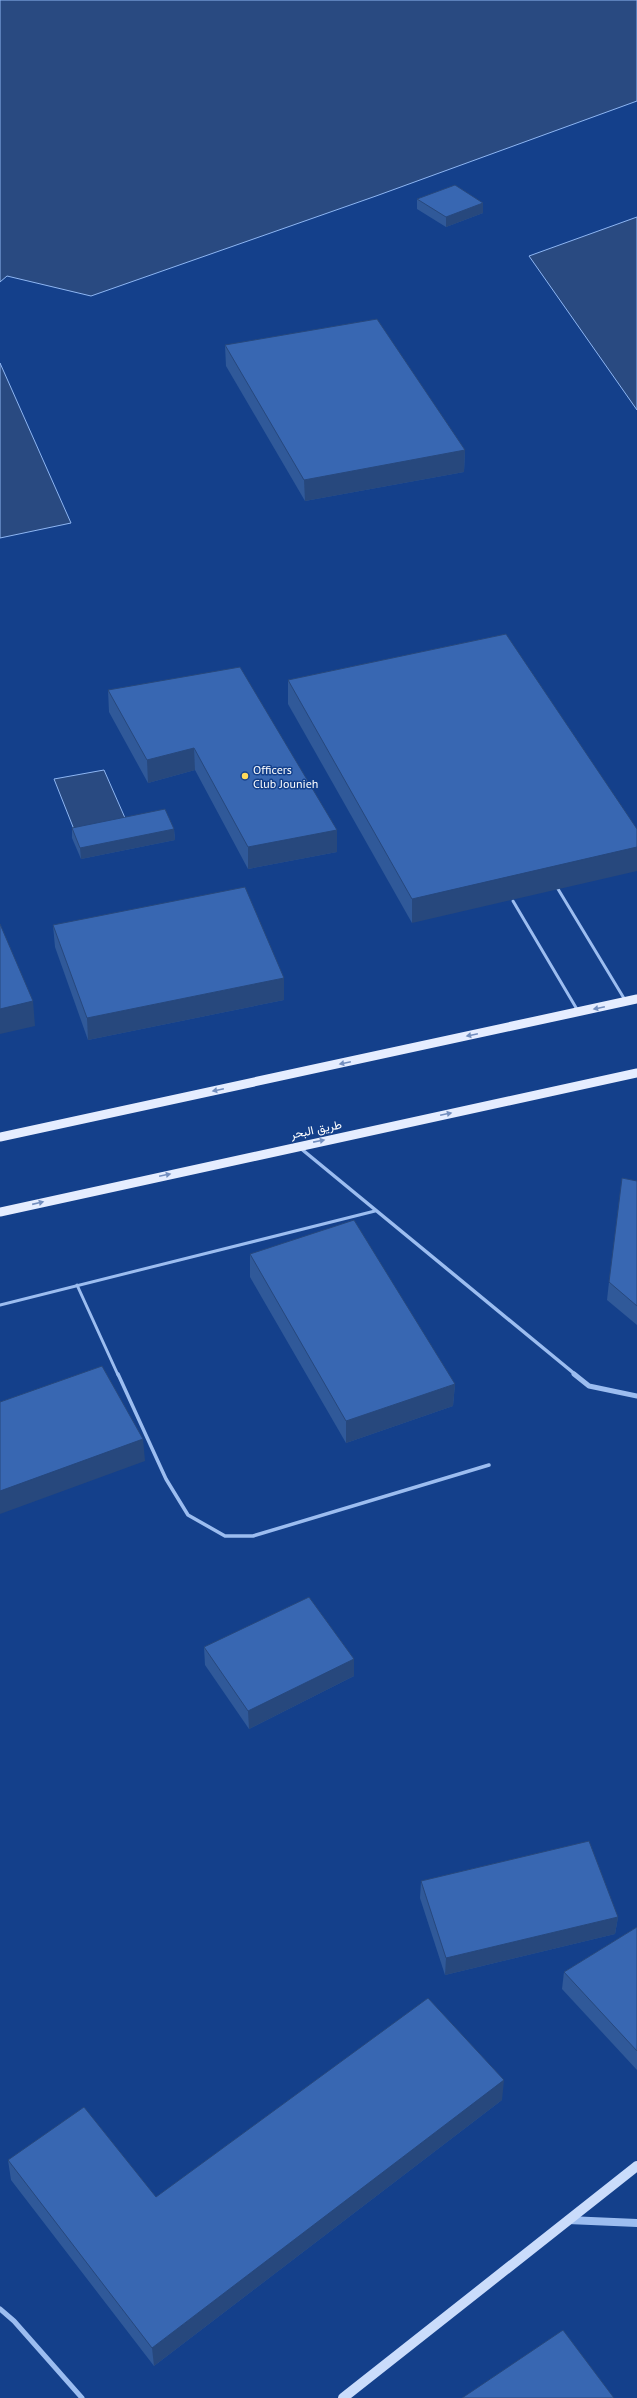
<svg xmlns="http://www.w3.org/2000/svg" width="637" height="2398" viewBox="0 0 637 2398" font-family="'PT Sans',Vazirmatn,sans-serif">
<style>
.water{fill:#294a81;stroke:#8eb6f3}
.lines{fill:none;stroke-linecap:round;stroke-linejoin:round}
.service-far1{stroke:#9cbdf0;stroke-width:3}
.service{stroke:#9cbdf0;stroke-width:3.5}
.minor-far1{stroke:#9cbdf0;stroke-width:3.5}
.minor{stroke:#9cbdf0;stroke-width:5}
.tertiary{stroke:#9cbdf0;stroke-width:8}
.secondary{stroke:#cadcfb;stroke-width:10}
.primary{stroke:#e5edff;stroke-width:9}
.wall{fill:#305999}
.shaded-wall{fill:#27487d}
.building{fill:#3867b2;stroke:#27487d}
.oneway{fill:#728ebf}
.poi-dot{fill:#ffda5b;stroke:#14408b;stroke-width:1.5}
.labels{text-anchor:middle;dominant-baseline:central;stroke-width:3;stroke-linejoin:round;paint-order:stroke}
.poi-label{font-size:12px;fill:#fff;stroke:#14408b;text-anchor:start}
.street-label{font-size:12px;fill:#fff;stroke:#14408b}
</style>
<rect width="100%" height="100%" fill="#14408b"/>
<g class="water">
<polygon points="0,0 637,0 637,101 376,196 91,296 7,276 0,282"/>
<polygon points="637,217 637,410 529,256"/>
<polygon points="0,363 71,523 0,538"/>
<polygon points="104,770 129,827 77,837 54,779"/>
</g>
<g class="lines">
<g class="service-far1">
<polyline points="558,889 625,1000"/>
<polyline points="513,901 578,1011"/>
<polyline points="77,1285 118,1375"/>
<polyline points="0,1305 375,1211"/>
</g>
<polyline class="service" points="118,1374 166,1479 188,1515 225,1536 253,1536 489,1465"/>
<polyline class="minor-far1" points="299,1147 576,1375"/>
<g class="minor">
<polyline points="574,1374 589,1386 637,1396"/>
<polyline points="0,2309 14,2321 82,2398"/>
</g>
<polyline class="tertiary" points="568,2220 637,2223"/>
<polyline class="secondary" points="343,2398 637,2166"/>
<g class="primary">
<polyline points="0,1137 637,999"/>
<polyline points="0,1212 637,1073"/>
</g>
</g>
<g class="wall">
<polygon points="417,199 483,203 483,213 446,227 417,209"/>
<polygon points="225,345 465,450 464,472 305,501 226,366"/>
<polygon points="506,634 412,923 288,704 288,680"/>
<polygon points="108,690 337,830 337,852 248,869 195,770 148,783 109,712"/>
<polygon points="72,828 174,829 175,840 81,859 72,838"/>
<polygon points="53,925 284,978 284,1000 88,1040 55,947"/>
<polygon points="637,1181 637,1325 607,1300 609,1282"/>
<polygon points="250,1254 455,1384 453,1406 346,1443 250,1277"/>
<polygon points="204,1647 354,1659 354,1676 249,1729 205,1665"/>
<polygon points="421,1881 618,1917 615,1934 445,1975 420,1898"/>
<polygon points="637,1927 637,2070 562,1989 564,1972"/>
<polygon points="502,2100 154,2366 11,2180 8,2160 156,2197"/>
</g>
<g class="shaded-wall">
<polygon points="483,203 483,213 446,227 446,217"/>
<polygon points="465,450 464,472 305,501 304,480"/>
<polygon points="194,748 195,770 148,783 147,760"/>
<polygon points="174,829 175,840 81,859 80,848"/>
<polygon points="337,830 337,852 248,869 248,847"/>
<polygon points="637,847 637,871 412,923 412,899"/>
<polygon points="284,978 284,1000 88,1040 87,1018"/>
<polygon points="33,1001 35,1026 0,1034 0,1009"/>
<polygon points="455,1384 453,1406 346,1443 346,1421"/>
<polygon points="143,1439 145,1461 0,1514 0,1491"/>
<polygon points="354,1659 354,1676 249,1729 248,1711"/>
<polygon points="618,1917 615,1934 445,1975 446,1958"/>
<polygon points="504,2080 502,2100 154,2366 152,2348"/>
</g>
<g class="building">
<polygon points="455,185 483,203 446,217 417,199"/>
<polygon points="377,319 465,450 304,480 225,345"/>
<polygon points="506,634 637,829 637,847 412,899 288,680"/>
<polygon points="240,667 337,830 248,847 194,748 147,760 108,690"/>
<polygon points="165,809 174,829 80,848 72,828"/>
<polygon points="245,887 284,978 87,1018 53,925"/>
<polygon points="0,924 33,1001 0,1009"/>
<polygon points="622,1178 637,1181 637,1306 609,1282"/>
<polygon points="354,1220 455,1384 346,1421 250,1254"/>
<polygon points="102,1366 143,1439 0,1491 0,1402"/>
<polygon points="309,1597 354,1659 248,1711 204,1647"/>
<polygon points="589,1841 618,1917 446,1958 421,1881"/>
<polygon points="637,1927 637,2051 564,1972"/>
<polygon points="428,1998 504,2080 152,2348 8,2160 84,2107 156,2197"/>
<polygon points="563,2330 614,2398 462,2398"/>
</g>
<defs><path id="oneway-solid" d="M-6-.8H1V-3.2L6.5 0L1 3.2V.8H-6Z"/></defs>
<g class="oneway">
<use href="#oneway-solid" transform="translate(599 1008) rotate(168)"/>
<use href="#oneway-solid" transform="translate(472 1035) rotate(168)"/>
<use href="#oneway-solid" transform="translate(345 1063) rotate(168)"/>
<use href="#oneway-solid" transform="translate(218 1090) rotate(168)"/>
<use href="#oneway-solid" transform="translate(446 1114) rotate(-12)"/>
<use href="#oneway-solid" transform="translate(319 1141) rotate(-11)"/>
<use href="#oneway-solid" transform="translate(165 1175) rotate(-12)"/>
<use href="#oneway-solid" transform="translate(38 1203) rotate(-13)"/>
</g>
<circle class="poi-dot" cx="245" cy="776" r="4"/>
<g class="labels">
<g class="poi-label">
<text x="253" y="769">Officers<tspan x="253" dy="14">Club Jounieh</tspan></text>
</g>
<g class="street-label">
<text transform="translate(316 1129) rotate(-12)">طريق البحر</text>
</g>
</g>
</svg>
